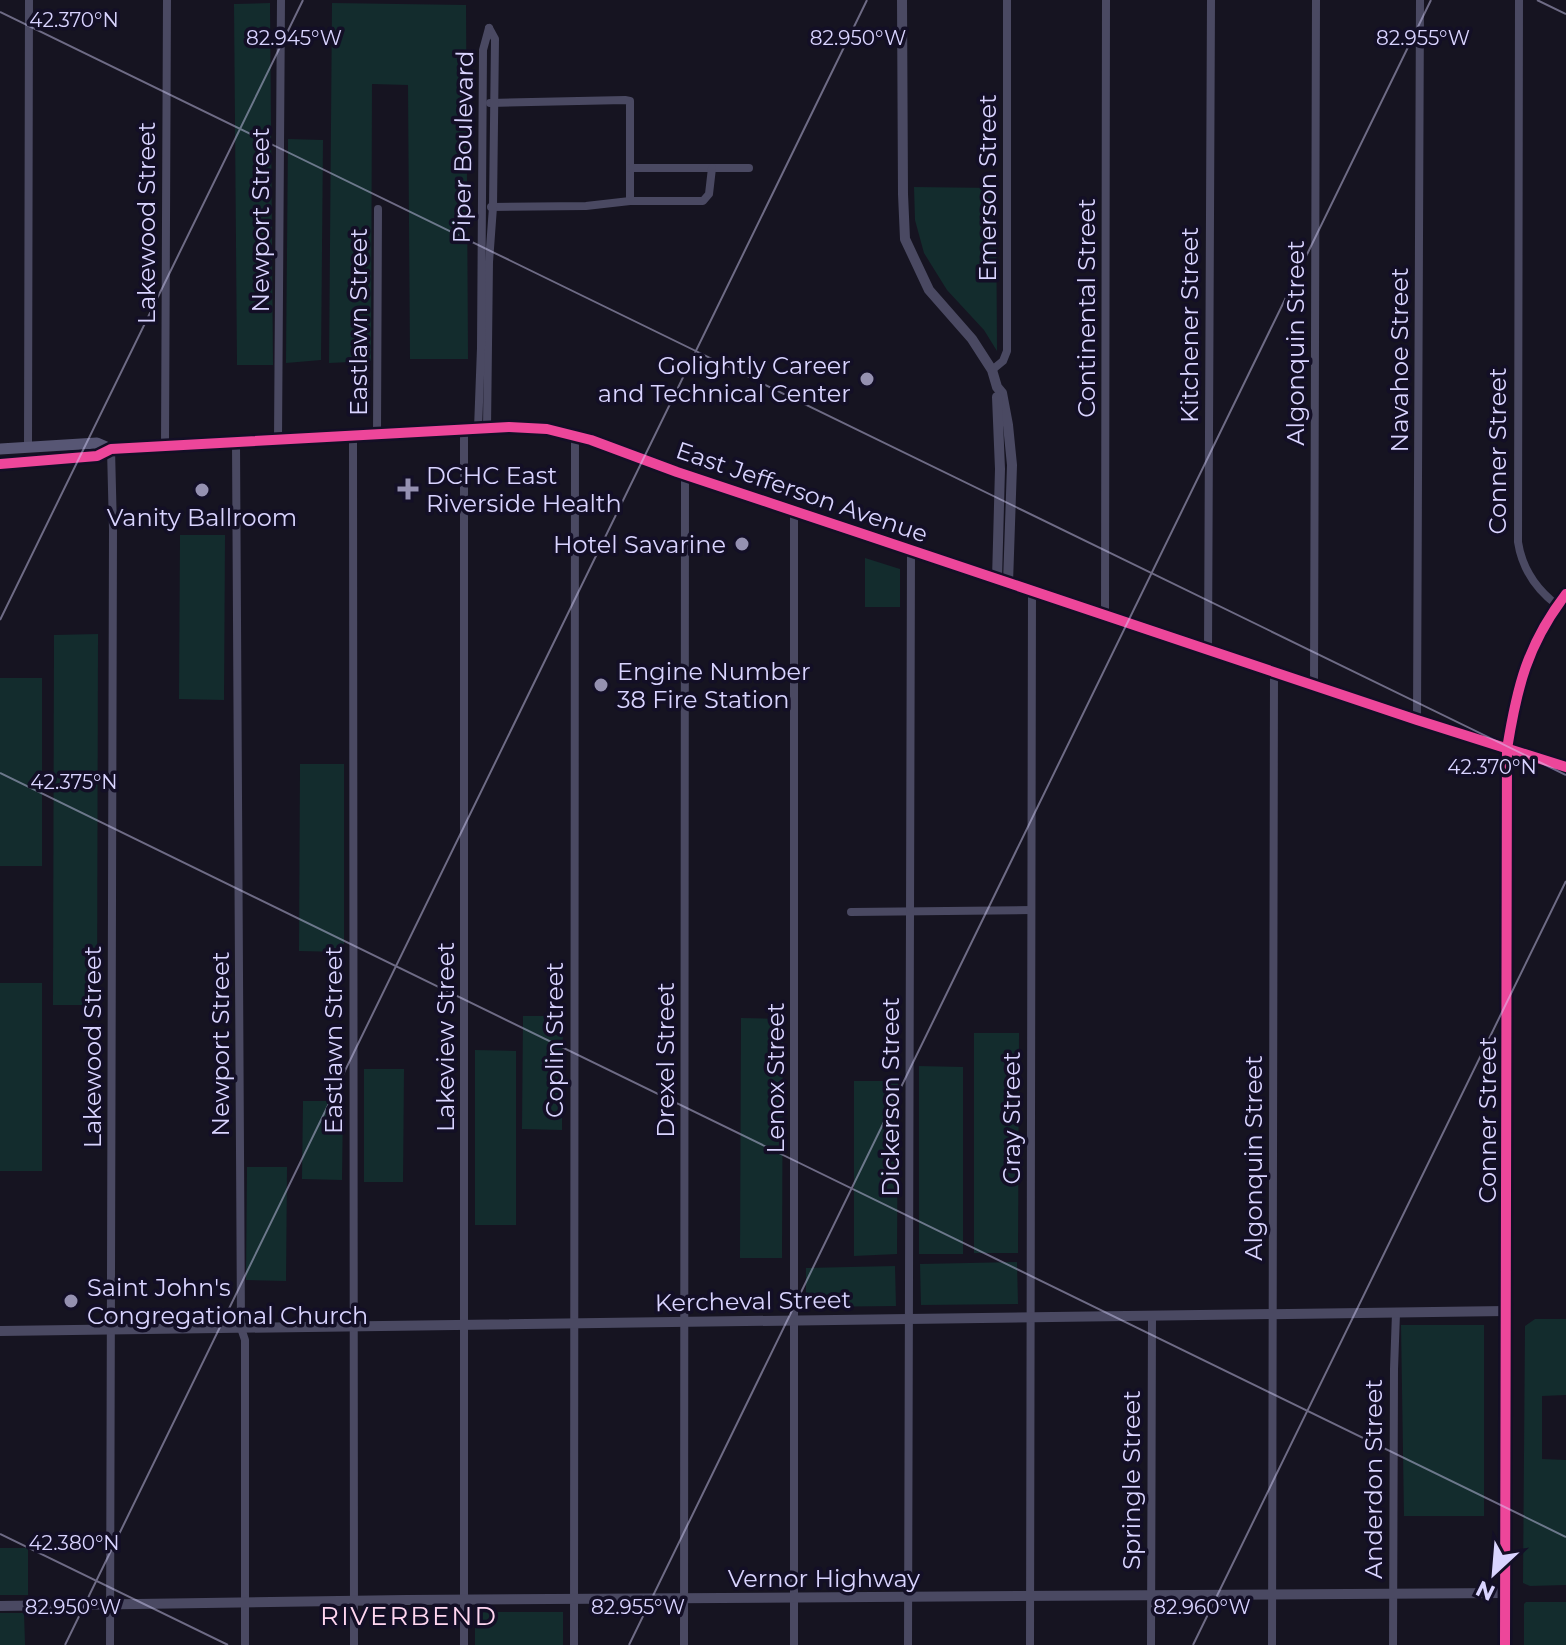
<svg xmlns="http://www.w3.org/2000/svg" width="1566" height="1645" viewBox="0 0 1566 1645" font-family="Montserrat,sans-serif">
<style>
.green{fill:#132c2d}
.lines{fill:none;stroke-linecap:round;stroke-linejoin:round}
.minor{stroke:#4a4962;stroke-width:8}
.tertiary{stroke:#4a4962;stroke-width:10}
.secondary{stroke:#575674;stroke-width:11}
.cycleway-casing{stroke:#130f26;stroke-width:15}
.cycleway{stroke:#ed469a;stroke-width:10}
.ticks{fill:none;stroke:#d9d4ff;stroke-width:2;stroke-opacity:0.45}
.poi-dot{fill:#9591b1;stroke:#130f26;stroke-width:3}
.labels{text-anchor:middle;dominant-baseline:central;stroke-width:7;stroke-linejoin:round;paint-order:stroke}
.street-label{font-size:24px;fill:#d9d4ff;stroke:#130f26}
.poi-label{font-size:24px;fill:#d9d4ff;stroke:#130f26;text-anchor:start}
.neighbourhood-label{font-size:26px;letter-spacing:2px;fill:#ffd6f0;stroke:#130f26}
.ticks-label{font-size:20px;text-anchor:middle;fill:#d9d4ff;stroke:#130f26;stroke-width:7;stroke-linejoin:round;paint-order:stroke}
</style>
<rect width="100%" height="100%" fill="#161421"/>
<g class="green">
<polygon points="270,3 273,365 237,365 234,4"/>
<polygon points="332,3 466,5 468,359 410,359 408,85 372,84 371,361 329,363"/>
<polygon points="288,139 323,140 321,360 286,363"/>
<polygon points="914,187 996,188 997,351 984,330 947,290 924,253 915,220"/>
<polygon points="180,535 225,535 224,700 179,699"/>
<polygon points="865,558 900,569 900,607 865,607"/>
<polygon points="98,634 97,1005 53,1005 54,635"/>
<rect x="0" y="678" width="42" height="188"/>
<polygon points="300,764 344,764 344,952 299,951"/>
<rect x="0" y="983" width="42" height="188"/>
<polygon points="523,1016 563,1016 562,1130 522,1129"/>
<polygon points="741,1018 783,1019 782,1258 740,1258"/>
<polygon points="974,1033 1019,1033 1018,1253 974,1253"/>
<polygon points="475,1050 516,1051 516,1225 475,1225"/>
<polygon points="919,1066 963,1067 963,1254 919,1254"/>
<polygon points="364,1069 404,1069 403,1182 364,1182"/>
<polygon points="854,1081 898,1081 897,1254 854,1256"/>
<polygon points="303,1101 343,1101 342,1180 302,1179"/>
<polygon points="247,1167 287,1167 286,1281 246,1280"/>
<polygon points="1017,1262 1018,1304 921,1305 920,1264"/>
<polygon points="895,1266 896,1306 806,1307 806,1268"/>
<polygon points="1535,1319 1566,1319 1566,1395 1542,1396 1542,1459 1566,1460 1566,1585 1530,1586 1523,1583 1525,1326"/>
<polygon points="1401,1325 1484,1325 1484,1516 1404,1516"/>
<rect x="0" y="1548" width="28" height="47"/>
<polygon points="1526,1602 1566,1602 1566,1645 1524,1645 1524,1604"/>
<rect x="475" y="1612" width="88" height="33"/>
<polygon points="0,1613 24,1613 25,1645 0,1645"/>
</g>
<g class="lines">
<g class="minor">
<path d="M1519 0 1518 542C1522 568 1536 589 1557 605"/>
<polyline points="490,103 625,100 630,101 630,201"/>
<polyline points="630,168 749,168"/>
<polyline points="491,207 586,206 630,201 703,201 709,194 712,168"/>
<polyline points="992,370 1003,361 1007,351 1007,0"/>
<polyline points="487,428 489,262 493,207 495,39 489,28"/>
<polyline points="464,429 464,1645"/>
<polyline points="478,429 481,348 483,50 489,28"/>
<polyline points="377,434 378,209"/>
<polyline points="353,436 354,1645"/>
<polyline points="278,440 281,0"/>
<polyline points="236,442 241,1328 245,1340 245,1645"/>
<polyline points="165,446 167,0"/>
<polyline points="28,447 29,0"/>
<polyline points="1105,615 1106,0"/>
<polyline points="1208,650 1211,0"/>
<polyline points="1314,685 1316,0"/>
<polyline points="1417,720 1420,0"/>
<polyline points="851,912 1031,910"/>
<polyline points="110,1645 113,529 111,449"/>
<polyline points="574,1645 575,435"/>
<polyline points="684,1645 685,474"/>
<polyline points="794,1645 794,511"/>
<polyline points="908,1645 911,550"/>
<polyline points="1030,1645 1032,590"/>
<polyline points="1151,1645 1152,1315"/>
<polyline points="1272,1645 1274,672"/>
<polyline points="1393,1645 1394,1369 1396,1313"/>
</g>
<g class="tertiary">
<polyline points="902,0 903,194 905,239 929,290 972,339 992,370 997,387 1002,393 1008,425 1012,465 1008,583"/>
<polyline points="997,579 1000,469 997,397"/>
<path d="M1507 749C1517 687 1527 645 1566 594"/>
<polyline points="0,1331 1506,1311"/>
<polyline points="0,1606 406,1600 1505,1593"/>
</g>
<g class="secondary">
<polyline points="0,449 97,443 111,449"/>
<polyline points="0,464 97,456 111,449 509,427 547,429 591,440 677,472 857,532 1417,720 1566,767"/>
<polyline points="1505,1645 1507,749"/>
</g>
<g class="cycleway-casing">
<g id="cycleway">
<polyline points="0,464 97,456 111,449 509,427 547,429 591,440 677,472 857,532 1417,720 1566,767"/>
<path d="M1505 1645 1507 749C1517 687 1527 645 1566 594"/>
</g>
</g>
<use href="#cycleway" class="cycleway"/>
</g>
<path class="ticks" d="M1537 0 1566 14M0 12 1566 775M0 620 303 0M0 773 1566 1537M0 1534 228 1645M65 1645 867 0M629 1645 1431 0M1193 1645 1566 881"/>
<g class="poi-dot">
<circle cx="867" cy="379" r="8"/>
<path d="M404 477h8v8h8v8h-8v8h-8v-8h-8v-8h8z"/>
<circle cx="202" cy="490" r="8"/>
<circle cx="742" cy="544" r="8"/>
<circle cx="601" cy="685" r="8"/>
<circle cx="71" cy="1301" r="8"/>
</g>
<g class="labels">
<g class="street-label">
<text transform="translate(463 147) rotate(-89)">Piper Boulevard</text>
<text transform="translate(987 188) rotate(-90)">Emerson Street</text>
<text transform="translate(260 220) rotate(-90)">Newport Street</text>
<text transform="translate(146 223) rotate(-90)">Lakewood Street</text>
<text transform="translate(1086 308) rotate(-90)">Continental Street</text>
<text transform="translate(358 322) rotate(-90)">Eastlawn Street</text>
<text transform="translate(1189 325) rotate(-90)">Kitchener Street</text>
<text transform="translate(1295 343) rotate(-90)">Algonquin Street</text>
<text transform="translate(1399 360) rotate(-90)">Navahoe Street</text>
<text transform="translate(1497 451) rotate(-90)">Conner Street</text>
<text transform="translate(802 492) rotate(19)">East Jefferson Avenue</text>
<text transform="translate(445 1037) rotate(-90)">Lakeview Street</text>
<text transform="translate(333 1040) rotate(-90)">Eastlawn Street</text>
<text transform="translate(554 1040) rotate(-90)">Coplin Street</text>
<text transform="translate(220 1044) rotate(-90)">Newport Street</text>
<text transform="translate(92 1047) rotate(-90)">Lakewood Street</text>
<text transform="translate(665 1060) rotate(-90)">Drexel Street</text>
<text transform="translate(775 1078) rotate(-90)">Lenox Street</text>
<text transform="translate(890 1097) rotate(-90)">Dickerson Street</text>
<text transform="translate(1011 1118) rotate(-90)">Gray Street</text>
<text transform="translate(1487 1120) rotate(-90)">Conner Street</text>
<text transform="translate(1253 1158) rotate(-90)">Algonquin Street</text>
<text transform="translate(753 1301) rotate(-1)">Kercheval Street</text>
<text transform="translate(1373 1479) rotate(-90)">Anderdon Street</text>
<text transform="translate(1131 1480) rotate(-90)">Springle Street</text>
<text x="824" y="1578">Vernor Highway</text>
</g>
<g class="poi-label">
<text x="851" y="365" text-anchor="end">Golightly Career<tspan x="851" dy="28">and Technical Center</tspan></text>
<text x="426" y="475">DCHC East<tspan x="426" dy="28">Riverside Health</tspan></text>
<text x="202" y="517" text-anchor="middle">Vanity Ballroom</text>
<text x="726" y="544" text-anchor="end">Hotel Savarine</text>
<text x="617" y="671">Engine Number<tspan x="617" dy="28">38 Fire Station</tspan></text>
<text x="87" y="1287">Saint John's<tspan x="87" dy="28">Congregational Church</tspan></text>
</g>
<g class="neighbourhood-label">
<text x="409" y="1616">RIVERBEND</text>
</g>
</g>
<g class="ticks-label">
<text x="74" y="27">42.370°N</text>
<text x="294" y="45">82.945°W</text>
<text x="858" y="45">82.950°W</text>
<text x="1423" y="45">82.955°W</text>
<text x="1492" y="774">42.370°N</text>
<text x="74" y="789">42.375°N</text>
<text x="74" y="1550">42.380°N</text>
<text x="73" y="1614">82.950°W</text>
<text x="638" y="1614">82.955°W</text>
<text x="1202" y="1614">82.960°W</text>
</g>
<g transform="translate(1494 1573) rotate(206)" stroke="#130f26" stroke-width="6" paint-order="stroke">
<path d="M0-6L14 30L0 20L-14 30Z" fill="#d9d4ff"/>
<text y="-12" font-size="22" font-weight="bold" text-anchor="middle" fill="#d9d4ff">N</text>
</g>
</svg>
